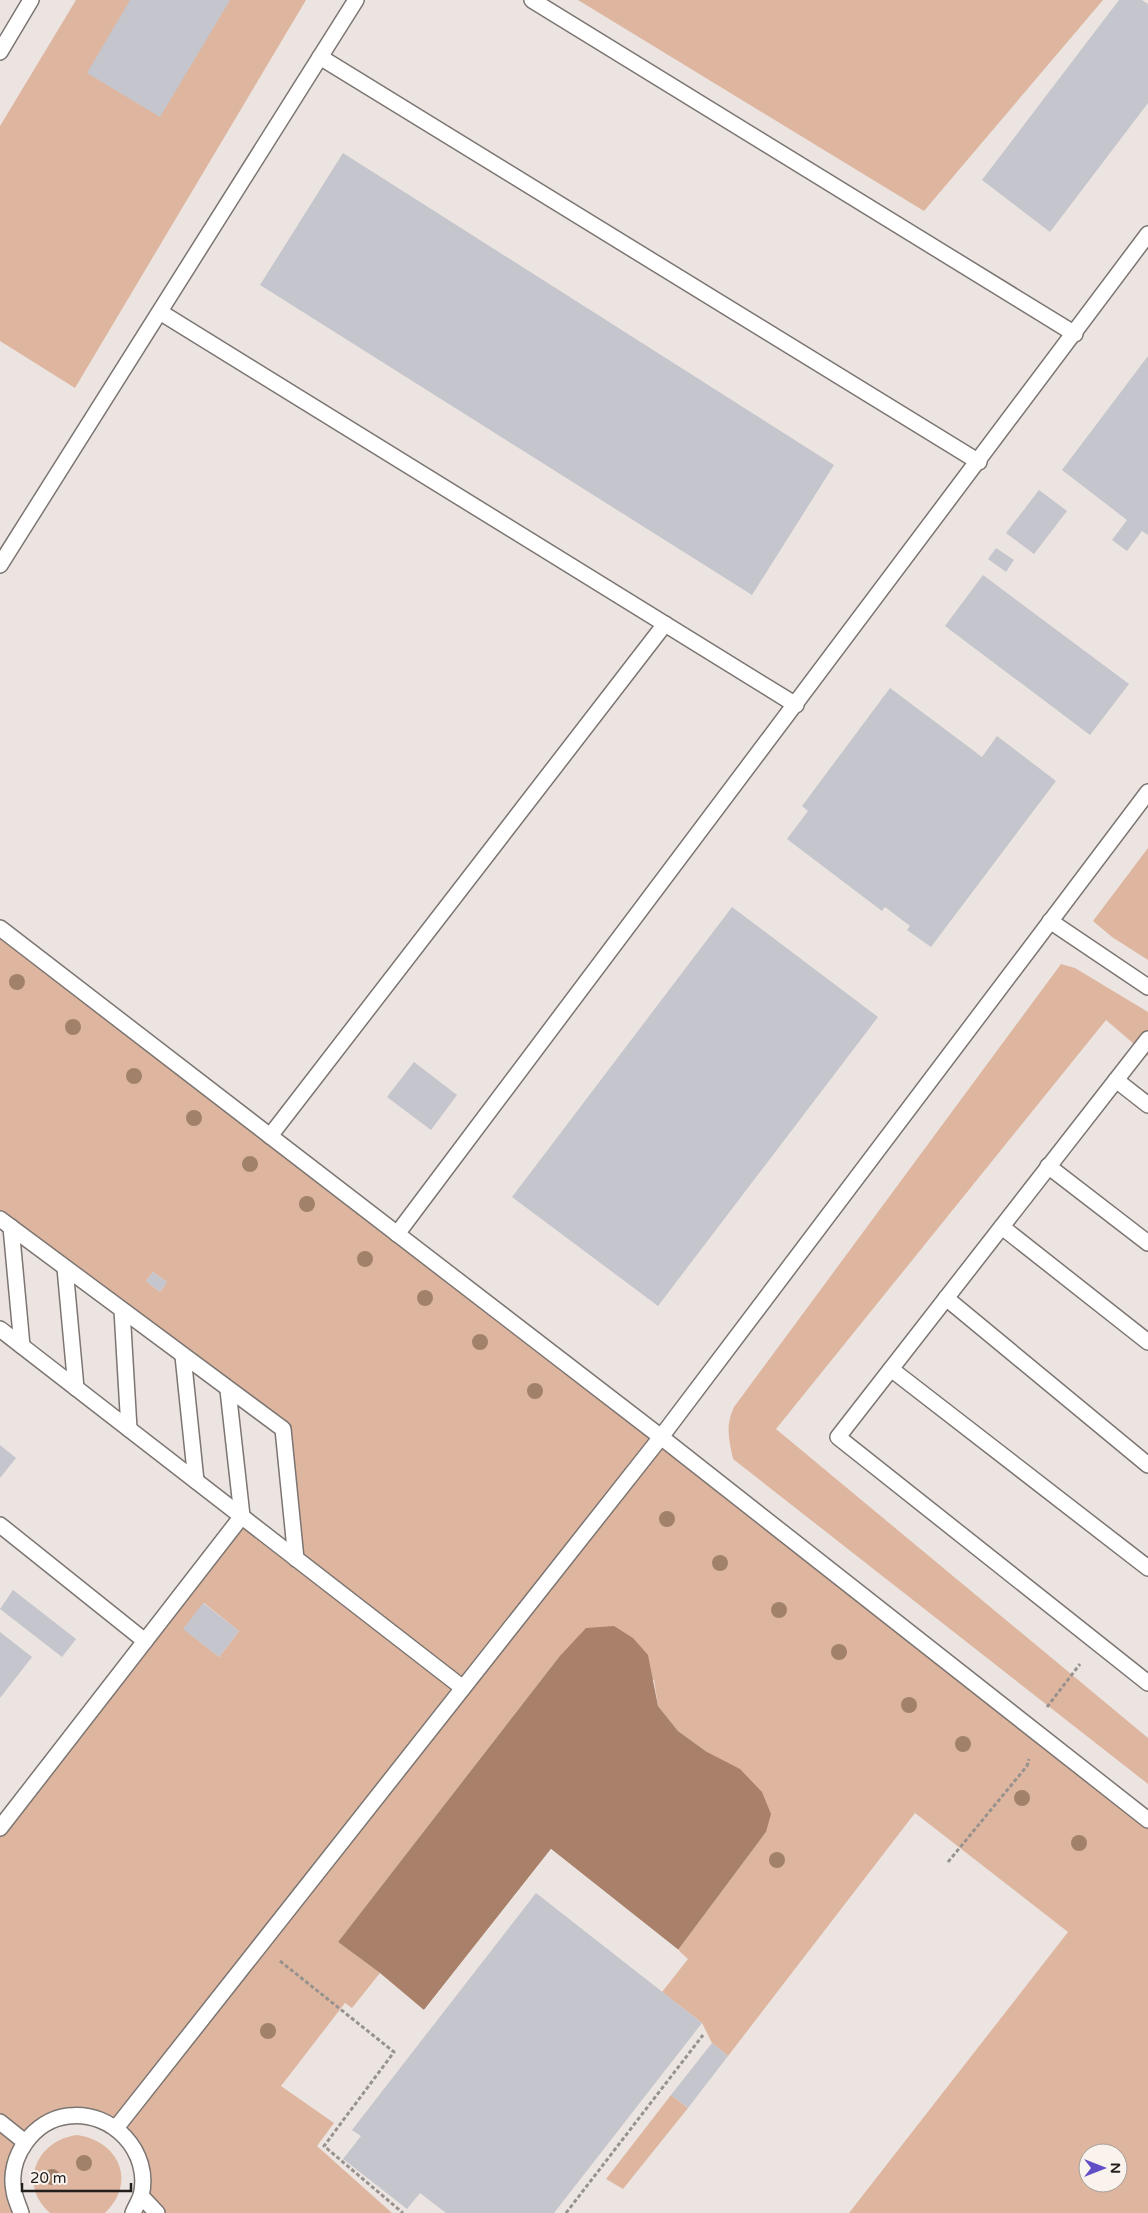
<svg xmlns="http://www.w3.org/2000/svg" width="1148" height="2213" viewBox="0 0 1148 2213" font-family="'Varela Round',sans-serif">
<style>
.green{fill:#deb6a0;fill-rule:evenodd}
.water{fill:#a9816a}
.pier{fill:#ece4e0}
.building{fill:#c5c5cd}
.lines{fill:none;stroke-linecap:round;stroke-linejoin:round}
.lane-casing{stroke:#7c7571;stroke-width:18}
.path{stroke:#98928f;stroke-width:3;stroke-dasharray:4 2.5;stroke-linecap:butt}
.lane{stroke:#fff;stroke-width:15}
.tree{fill:#a2816a}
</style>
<rect width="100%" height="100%" fill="#ece4e0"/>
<g class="green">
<polygon points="76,0 306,0 75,388 0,341 0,126"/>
<polygon points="578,0 1103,0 924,211"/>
<polygon points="1148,848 1148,960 1112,937 1093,921"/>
<path d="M0 928 1148 1820V2213H849L1068 1932 915 1813 728 2056 712 2043 702 2023 662 1992 688 1959 678 1950 766 1832 707 1752 678 1731 658 1706 654 1680 559 1657 338 1942 380 1973 352 2008 345 2003 281 2086 334 2123 317 2146 392 2213H133L141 2196 134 2146 93 2117 44 2124 14 2165 21 2213H0V1828L242 1516 296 1558 283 1429 0 1219ZM153 1272 167 1282 160 1292 146 1281ZM204 1603 239 1631 219 1657 184 1629ZM1088 2153H1118V2183H1088Z"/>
<path d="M1061 964 1075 968 1148 1012V1056L1106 1020 776 1429 1148 1738V1784L733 1459C729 1440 725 1426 734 1407Z"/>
<polygon points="671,2095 688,2108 623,2189 606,2179"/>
<path d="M77 2135C119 2141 137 2182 105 2213H50C17 2184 37 2140 77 2135Z"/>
</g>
<polygon class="water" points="614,1626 633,1638 648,1655 658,1706 678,1731 707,1752 740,1769 762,1792 771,1814 766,1832 678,1950 551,1849 424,2010 380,1973 338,1942 559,1657 586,1628"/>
<polygon class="pier" points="551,1849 680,1951 676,1952 552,1853 426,2011 424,2010"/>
<g class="building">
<polygon points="130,0 230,0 160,117 87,73"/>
<polygon points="1119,0 1142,0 1148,4 1148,103 1050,232 982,180"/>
<polygon points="343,153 834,465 752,595 260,285"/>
<polygon points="1148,356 1148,535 1142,531 1127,551 1112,540 1127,520 1062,470"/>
<polygon points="1039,490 1067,511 1034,554 1006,533"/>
<polygon points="996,548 1014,560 1006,572 988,559"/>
<polygon points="983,575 1129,684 1090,735 945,626"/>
<polygon points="890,688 982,757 997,736 1056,781 931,947 907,930 910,926 885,907 882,911 787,839 808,811 802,806"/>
<polygon points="732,907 878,1017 658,1306 512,1197"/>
<polygon points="414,1062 457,1095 431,1130 387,1097"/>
<polygon points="153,1272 167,1282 160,1292 146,1281"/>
<polygon points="0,1445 16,1458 0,1478"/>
<polygon points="13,1590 76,1639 62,1657 0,1609"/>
<polygon points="203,1603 239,1631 219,1657 183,1629"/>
<polygon points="0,1632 32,1657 0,1698"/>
<polygon points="536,1893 702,2023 554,2213 446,2213 420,2193 407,2209 343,2159 361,2136 352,2130"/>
<polygon points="712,2043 728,2056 688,2108 671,2095"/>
</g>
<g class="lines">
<g class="lane-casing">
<g id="lane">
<polyline points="532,0 1075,334"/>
<polyline points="0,52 31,0"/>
<polyline points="320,57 979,462"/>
<polyline points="160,312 796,705"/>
<polyline points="0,565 356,0"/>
<polyline points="1050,921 1148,987"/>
<polyline points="0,928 661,1437 1148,1820"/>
<polyline points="1148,1039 838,1437 1148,1683"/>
<polyline points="1116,1080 1148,1105"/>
<polyline points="270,1136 665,624"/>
<polyline points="1048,1166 1148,1243"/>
<polyline points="0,1219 283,1429 296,1559"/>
<polyline points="11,1227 22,1346"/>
<polyline points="1002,1227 1148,1342"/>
<polyline points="397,1234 1148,234"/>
<polyline points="65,1268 76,1388"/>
<polyline points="946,1298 1148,1465"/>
<polyline points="122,1310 129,1429"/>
<polyline points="0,1329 463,1688"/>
<polyline points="183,1356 196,1481"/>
<polyline points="891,1369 1148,1568"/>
<polyline points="0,1525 145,1641"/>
<polyline points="0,1828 242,1516 228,1390"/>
<polyline points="0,2122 25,2142"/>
<polyline points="116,2128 661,1437 1148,792"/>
<polyline points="141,2196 157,2213"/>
<path d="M21 2213C19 2206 15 2199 14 2191 7 2157 34 2120 68 2116 112 2110 152 2152 141 2196 139 2201 135 2208 133 2213"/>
</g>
</g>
<g class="path">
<polyline points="1047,1707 1080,1664"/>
<polyline points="948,1862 1027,1766 1029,1759"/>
<polyline points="280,1961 394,2052 324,2146 403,2213"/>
<polyline points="566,2213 703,2035"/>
</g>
<use href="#lane" class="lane"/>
</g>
<g class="tree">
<circle cx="17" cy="982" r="8"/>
<circle cx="73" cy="1027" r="8"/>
<circle cx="134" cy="1076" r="8"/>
<circle cx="194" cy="1118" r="8"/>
<circle cx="250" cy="1164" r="8"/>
<circle cx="307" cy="1204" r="8"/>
<circle cx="365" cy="1259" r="8"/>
<circle cx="425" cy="1298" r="8"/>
<circle cx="480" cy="1342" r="8"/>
<circle cx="535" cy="1391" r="8"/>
<circle cx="667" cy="1519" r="8"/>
<circle cx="720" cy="1563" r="8"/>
<circle cx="779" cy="1610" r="8"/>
<circle cx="839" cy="1652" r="8"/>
<circle cx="909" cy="1705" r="8"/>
<circle cx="963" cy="1744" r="8"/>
<circle cx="1022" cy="1798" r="8"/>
<circle cx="1079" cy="1843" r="8"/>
<circle cx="777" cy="1860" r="8"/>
<circle cx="268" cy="2031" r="8"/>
<circle cx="84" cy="2163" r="8"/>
<circle cx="52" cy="2177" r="8"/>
</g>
<g transform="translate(1103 2168) rotate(90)"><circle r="24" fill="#faf2ed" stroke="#a49e9a"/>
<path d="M0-4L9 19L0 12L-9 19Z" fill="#624ec7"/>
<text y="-8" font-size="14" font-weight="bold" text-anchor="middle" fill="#221f1d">N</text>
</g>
<path d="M22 2183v8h109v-8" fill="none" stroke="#221f1d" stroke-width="2.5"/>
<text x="30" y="2183" font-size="15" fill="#221f1d" stroke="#faf2ed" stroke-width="4" paint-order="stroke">20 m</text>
</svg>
